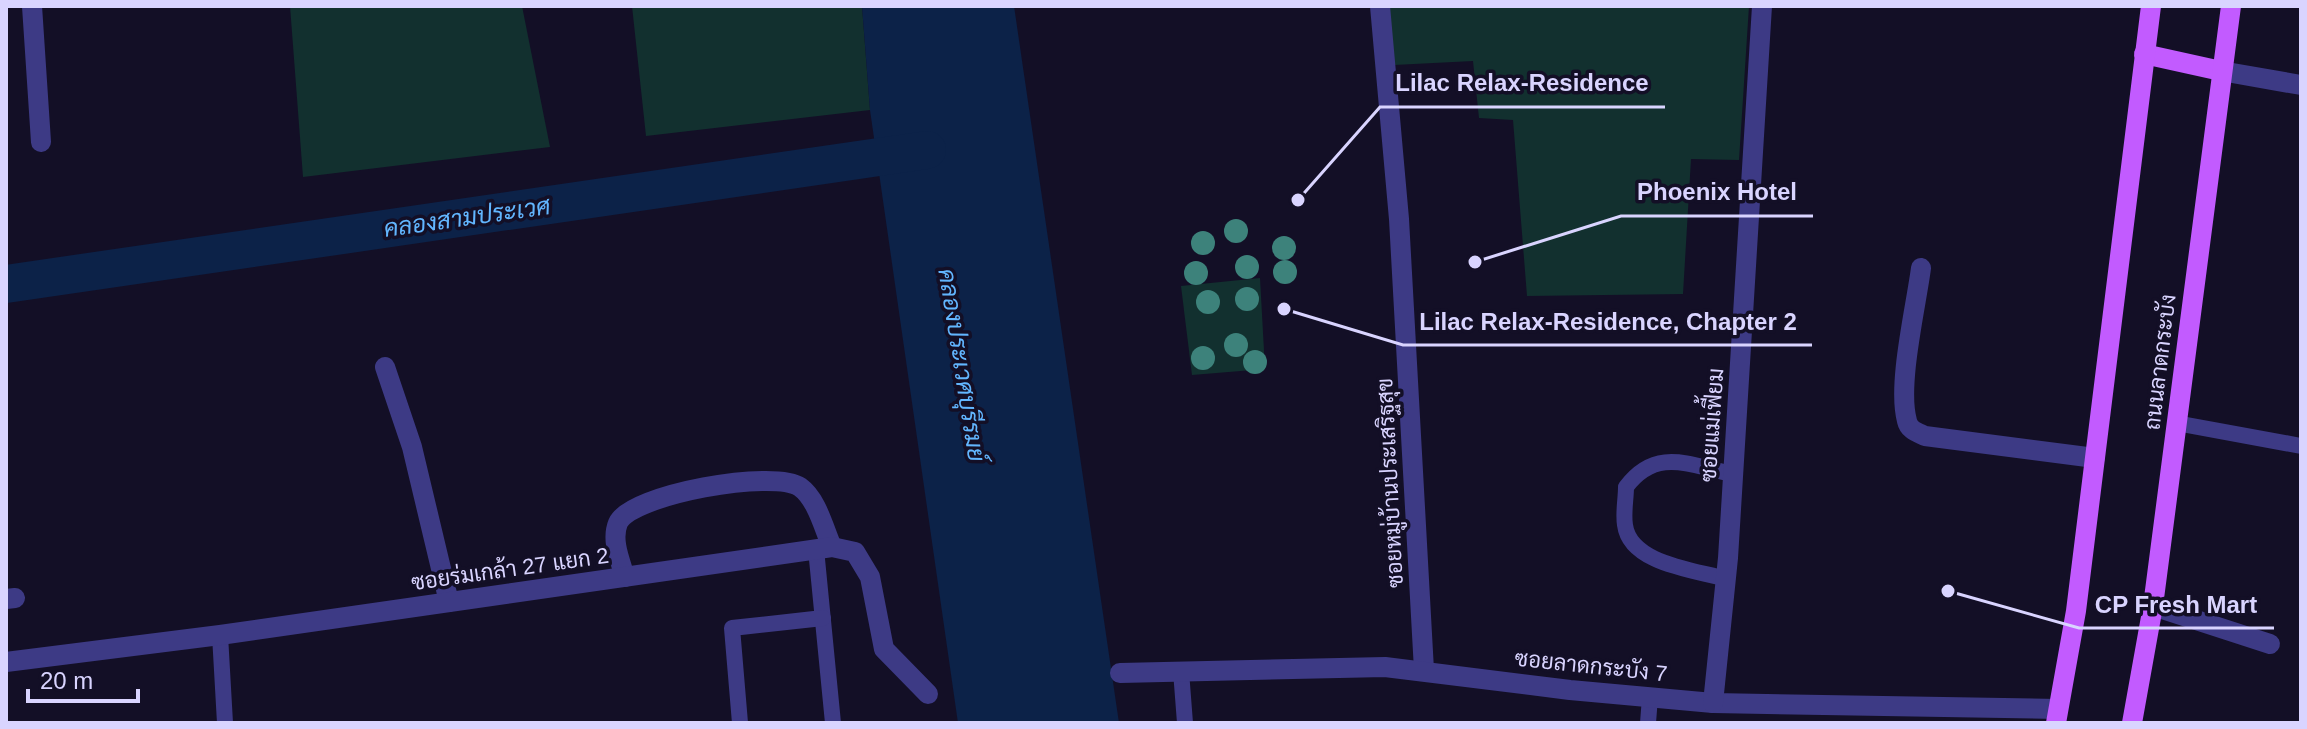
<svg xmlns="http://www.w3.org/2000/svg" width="2307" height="729" viewBox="0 0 2307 729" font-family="Arial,Sarabun,sans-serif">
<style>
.green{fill:#12302f}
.water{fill:#0c2248}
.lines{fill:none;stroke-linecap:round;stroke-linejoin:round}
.canal{stroke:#0c2248;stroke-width:38}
.lane{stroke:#3d3a85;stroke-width:16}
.street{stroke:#3d3a85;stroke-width:20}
.primary{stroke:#c25bff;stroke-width:20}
.tree{fill:#3d827b}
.labels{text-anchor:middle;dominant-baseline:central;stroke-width:7;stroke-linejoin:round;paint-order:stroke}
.street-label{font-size:22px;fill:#d9d4ff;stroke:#130f26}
.water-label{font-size:24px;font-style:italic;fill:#62b6ff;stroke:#130f26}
.leader{fill:none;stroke:#d9d4ff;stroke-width:3}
.callout-dot{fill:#d9d4ff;stroke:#130f26;stroke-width:3}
.callout-label{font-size:24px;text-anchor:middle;font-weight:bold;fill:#d9d4ff;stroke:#130f26;stroke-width:7;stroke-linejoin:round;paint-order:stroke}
</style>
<rect width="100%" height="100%" fill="#130f26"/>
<g class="green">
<polygon points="290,6 522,6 550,147 303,177"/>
<polygon points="632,6 862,6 870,110 646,136"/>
<polygon points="1389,6 1749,6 1739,160 1691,159 1683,294 1527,296 1513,120 1479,118 1473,61 1394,65"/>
<polygon points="1260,278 1265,369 1192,375 1181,286"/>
</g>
<polygon class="water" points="862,6 1014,6 1119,723 958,723 870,110"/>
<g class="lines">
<polyline class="canal" points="6,284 927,150"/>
<g class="lane">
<polyline points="2176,423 2301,446"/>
<polyline points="816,549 833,723"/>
<path d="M1726 579C1695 570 1630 564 1625 525 1623 513 1626 499 1626 487 1657 446 1690 466 1733 474"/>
<polyline points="220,635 225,723"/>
<polyline points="1181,671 1185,723"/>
<polyline points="740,723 732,628 823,618"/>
<polyline points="1648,723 1650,697"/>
</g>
<g class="street">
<polyline points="32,6 41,142"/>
<polyline points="1380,6 1399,219 1424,670"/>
<polyline points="2221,71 2301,85"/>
<path d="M1921 268C1916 307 1897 385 1907 421 1909 430 1917 432 1925 436L2095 458"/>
<polyline points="385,367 412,447 449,602"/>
<path d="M625 577C620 560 611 540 618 523 631 494 774 469 800 487 817 499 824 529 832 547"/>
<polyline points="6,599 15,598"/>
<polyline points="2153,606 2270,644"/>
<polyline points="6,662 220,635 832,547 855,552 870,577 884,649 928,694"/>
<polyline points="1120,673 1385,667 1570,690 1713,703 2058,709"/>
<polyline points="1713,703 1728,558 1762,6"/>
</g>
<g class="primary">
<polyline points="2144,54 2221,71"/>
<polyline points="2056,723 2076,611 2151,6"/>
<polyline points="2132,723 2153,606 2231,6"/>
</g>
</g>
<g class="tree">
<circle cx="1236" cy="231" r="12"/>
<circle cx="1203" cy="243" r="12"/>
<circle cx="1284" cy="248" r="12"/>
<circle cx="1247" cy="267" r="12"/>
<circle cx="1285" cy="272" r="12"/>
<circle cx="1196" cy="273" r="12"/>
<circle cx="1247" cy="299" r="12"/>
<circle cx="1208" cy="302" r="12"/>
<circle cx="1236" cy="345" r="12"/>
<circle cx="1203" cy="358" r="12"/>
<circle cx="1255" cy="362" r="12"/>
</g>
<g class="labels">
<g class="street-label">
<text transform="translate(2160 362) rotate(-83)">ถนนลาดกระบัง</text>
<text transform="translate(1712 425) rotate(-86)">ซอยแม่เฟี้ยม</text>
<text transform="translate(1390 483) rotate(-93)">ซอยหมู่บ้านประเสริฐสุข</text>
<text transform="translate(510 569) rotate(-8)">ซอยร่มเกล้า 27 แยก 2</text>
<text transform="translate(1591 666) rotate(6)">ซอยลาดกระบัง 7</text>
</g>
<g class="water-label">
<text transform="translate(467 217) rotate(-8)">คลองสามประเวศ</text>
<text transform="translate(962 365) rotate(81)">คลองประเวศบุรีรมย์</text>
</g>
</g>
<path class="leader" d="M1298 200L1380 107H1665M1475 262L1621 216H1813M1284 309L1403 345H1812M1948 591L2079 628H2274"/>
<g class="callout-dot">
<circle cx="1298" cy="200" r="8"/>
<circle cx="1475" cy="262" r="8"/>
<circle cx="1284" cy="309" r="8"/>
<circle cx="1948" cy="591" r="8"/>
</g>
<g class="callout-label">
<text x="1522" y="91">Lilac Relax-Residence</text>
<text x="1717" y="200">Phoenix Hotel</text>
<text x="1608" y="330">Lilac Relax-Residence, Chapter 2</text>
<text x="2176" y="613">CP Fresh Mart</text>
</g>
<rect width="2307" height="729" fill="none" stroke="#d9d4ff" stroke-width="16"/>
<path d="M28 689v12h110v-12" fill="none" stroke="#d9d4ff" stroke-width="4"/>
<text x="40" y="689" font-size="24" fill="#d9d4ff" stroke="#130f26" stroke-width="6" paint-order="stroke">20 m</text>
</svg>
